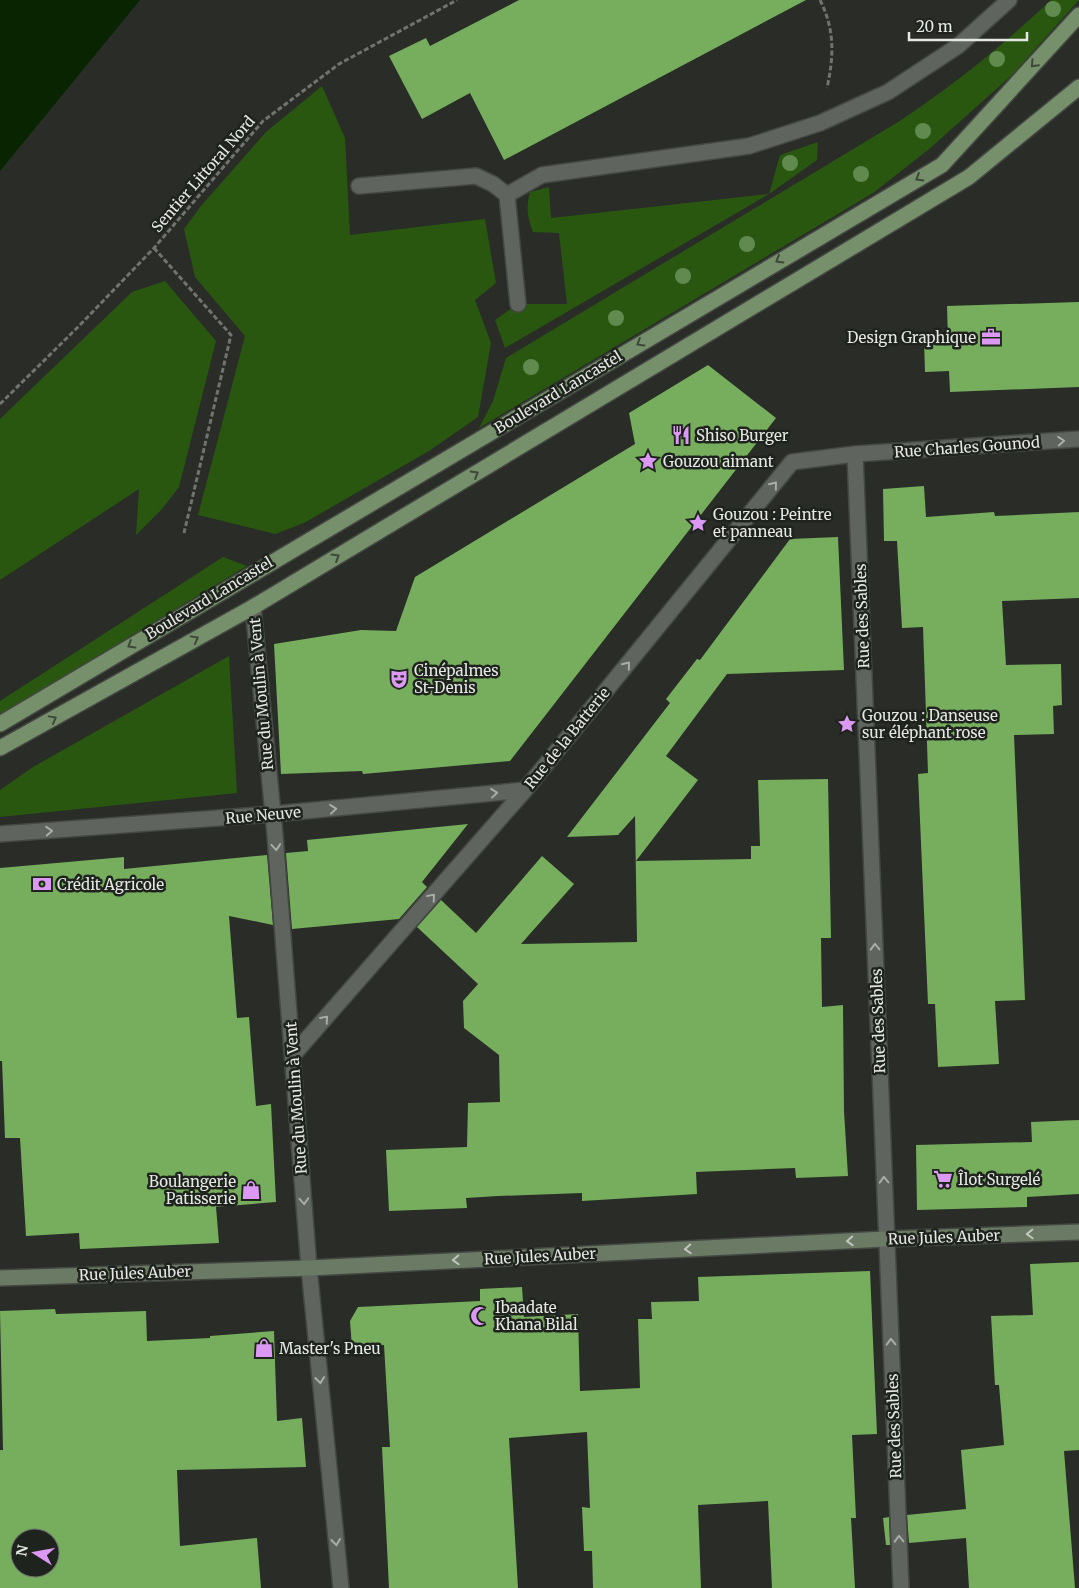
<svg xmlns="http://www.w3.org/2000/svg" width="1079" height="1588" viewBox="0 0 1079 1588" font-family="Merriweather,serif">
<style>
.green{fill:#2a5710}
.water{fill:#082400}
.building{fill:#76ae5d;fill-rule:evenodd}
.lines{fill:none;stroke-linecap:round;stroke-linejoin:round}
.lane-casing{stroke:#444843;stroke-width:18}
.street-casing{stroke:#444843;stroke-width:18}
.secondary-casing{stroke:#444843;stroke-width:18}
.primary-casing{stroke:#444843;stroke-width:18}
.path{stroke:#70736e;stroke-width:3;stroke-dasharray:5 2.5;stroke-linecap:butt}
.lane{stroke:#60645e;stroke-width:15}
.street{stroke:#60645e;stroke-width:15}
.secondary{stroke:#6b7a64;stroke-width:15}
.primary{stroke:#76906b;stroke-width:15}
.tree{fill:#618b4e}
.oneway{stroke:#3d4938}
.oneway2{stroke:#a9ada8}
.oneway3{stroke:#c0c7be}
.labels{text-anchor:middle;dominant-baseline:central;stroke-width:5;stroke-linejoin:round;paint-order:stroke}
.street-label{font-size:15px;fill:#e5e8e4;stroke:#1f231d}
.poi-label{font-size:15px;fill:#e5e8e4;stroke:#1f231d;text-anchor:start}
</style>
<rect width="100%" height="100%" fill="#292c27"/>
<g class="green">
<path d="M1051 0H1079L1011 76 928 150 873 193 479 428 493 401 506 358 898 122C953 86 1003 45 1051 0Z"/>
<polygon points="322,86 345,138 350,235 485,219 496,283 475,300 491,343 478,417 429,451 304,523 275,534 198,515 245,336 195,277 184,229 201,206 266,132"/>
<path d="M818 142 817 160 769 194 505 348 495 320 518 304H567L559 233 533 232C527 217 526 207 530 192L549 187 551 218 769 194 780 155Z"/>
<polygon points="165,281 216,341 179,487 162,509 136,535 139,489 0,580 0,419 132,292"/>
<polygon points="223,557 247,566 0,715 0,701"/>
<polygon points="229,656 237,793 0,817 0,790 33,767"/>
</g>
<polygon class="water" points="0,0 140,0 0,171"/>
<g class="building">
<polygon points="519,0 806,0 504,160 470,93 422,119 389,56 426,38 430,46"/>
<polygon points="1079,302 1079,387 950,392 949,371 925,372 924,340 948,339 947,306"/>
<polygon points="708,365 776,418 510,761 363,774 362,771 281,774 274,644 361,630 396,631 415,577 635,444 629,413"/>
<polygon points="924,486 926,517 994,512 995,516 1079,512 1079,598 1002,601 1006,665 1061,664 1062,705 1053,706 1054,734 1014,735 1025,1000 995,1001 999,1064 938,1067 935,1004 928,1004 918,774 928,773 923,627 902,628 897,541 884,541 883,489"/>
<polygon points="838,537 844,670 727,674 666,756 698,780 636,861 751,859 751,846 760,846 758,780 828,779 831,938 821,938 822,1007 843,1005 844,1111 848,1176 796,1178 795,1168 696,1172 697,1194 582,1201 582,1193 498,1196 466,1198 467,1208 389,1211 386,1150 467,1147 468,1103 500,1102 499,1055 464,1028 463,1001 478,984 417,927 441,900 476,933 542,856 574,884 521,944 637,942 635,816 618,835 567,837 670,703 666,699 697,659 700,660 790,539"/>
<polygon points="468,824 422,882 427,887 399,919 292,929 286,853 308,851 307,840"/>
<polygon points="267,855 273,925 229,916 237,1018 249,1017 256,1106 271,1104 276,1202 216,1207 219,1243 80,1249 79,1233 26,1236 20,1138 5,1138 2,1061 0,1061 0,868 124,857 124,869"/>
<polygon points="1079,1120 1079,1194 1027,1197 1027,1207 917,1210 916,1145 1032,1142 1031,1122"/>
<polygon points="1079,1262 1079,1450 1064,1451 1075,1588 969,1588 966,1538 909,1543 907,1515 966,1509 961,1450 1004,1445 999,1385 995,1385 991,1316 1033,1315 1030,1264"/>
<polygon points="870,1271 877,1434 852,1435 856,1518 851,1518 855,1588 772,1588 768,1501 698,1505 701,1588 593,1588 592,1551 584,1551 582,1507 590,1508 587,1432 509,1438 518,1588 389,1588 382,1447 390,1447 384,1345 352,1348 350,1321 358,1307 480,1301 480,1289 522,1287 524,1317 578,1314 580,1391 640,1388 638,1319 652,1319 651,1302 699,1301 698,1277"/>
<path d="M55 1309 56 1314 146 1311 147 1341 210 1338V1336L274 1331 277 1421 302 1418 306 1467 177 1470 180 1546 257 1538 261 1588H0V1450H3L0 1311ZM20 1538H50V1568H20Z"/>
<polygon points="889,1517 890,1545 886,1545 883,1518"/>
</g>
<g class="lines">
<g class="lane-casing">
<g id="lane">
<polyline points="359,186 476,176 493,184 507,195 542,175 749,146 820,123 888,92 958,46 1009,0"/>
<polyline points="507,195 518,304"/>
</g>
</g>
<g class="street-casing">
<g id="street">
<polyline points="855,454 901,1588"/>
<polyline points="253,607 275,835 309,1268 341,1588"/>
<polyline points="0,834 273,814 525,790"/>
<polyline points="293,1055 525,790 792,462 855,454 1079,439"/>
</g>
</g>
<g class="secondary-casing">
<polyline id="secondary" points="0,1278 309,1268 886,1239 1079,1232"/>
</g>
<g class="primary-casing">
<g id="primary">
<polyline points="0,724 942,165 1079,15"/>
<polyline points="0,748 253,607 969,177 1079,87"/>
</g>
</g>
<g class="path">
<path d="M820 0C835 30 834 56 827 88"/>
<polyline points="154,248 231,335 184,533"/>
<polyline points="0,404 79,326 154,248 263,121 339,64 457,0"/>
</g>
<use href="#lane" class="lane"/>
<use href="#street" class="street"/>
<use href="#secondary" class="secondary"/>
<use href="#primary" class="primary"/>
</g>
<g class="tree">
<circle cx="1053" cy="9" r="8"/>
<circle cx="997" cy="59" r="8"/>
<circle cx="923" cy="131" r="8"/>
<circle cx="790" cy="163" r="8"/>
<circle cx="861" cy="174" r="8"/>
<circle cx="747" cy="244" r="8"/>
<circle cx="683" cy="276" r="8"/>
<circle cx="616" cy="318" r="8"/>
<circle cx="531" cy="367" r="8"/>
</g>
<defs><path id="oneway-chevron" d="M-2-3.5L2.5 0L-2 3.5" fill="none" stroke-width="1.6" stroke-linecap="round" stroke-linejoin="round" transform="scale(1.25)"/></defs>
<g class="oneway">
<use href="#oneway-chevron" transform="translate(1034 64) rotate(133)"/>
<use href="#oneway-chevron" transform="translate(919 178) rotate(149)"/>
<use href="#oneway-chevron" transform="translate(779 260) rotate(149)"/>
<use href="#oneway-chevron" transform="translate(640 343) rotate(149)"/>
<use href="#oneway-chevron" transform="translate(475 474) rotate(-31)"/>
<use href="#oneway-chevron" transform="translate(336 557) rotate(-31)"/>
<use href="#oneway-chevron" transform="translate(195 639) rotate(-29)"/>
<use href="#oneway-chevron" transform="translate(131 645) rotate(149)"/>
<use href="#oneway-chevron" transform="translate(53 719) rotate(-29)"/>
</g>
<g class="oneway2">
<use href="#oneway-chevron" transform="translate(1061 441) rotate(-4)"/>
<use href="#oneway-chevron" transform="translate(774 485) rotate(-51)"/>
<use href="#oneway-chevron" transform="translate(627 665) rotate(-51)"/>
<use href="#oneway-chevron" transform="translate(494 793) rotate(-6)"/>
<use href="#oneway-chevron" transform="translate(333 809) rotate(-6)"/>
<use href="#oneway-chevron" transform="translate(49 831) rotate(-4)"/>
<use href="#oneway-chevron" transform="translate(276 847) rotate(85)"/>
<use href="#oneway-chevron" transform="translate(432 897) rotate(-49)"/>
<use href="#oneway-chevron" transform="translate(875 947) rotate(-92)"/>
<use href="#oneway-chevron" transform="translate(325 1019) rotate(-49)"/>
<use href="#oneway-chevron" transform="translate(884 1180) rotate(-92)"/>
<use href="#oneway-chevron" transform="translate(304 1201) rotate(86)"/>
<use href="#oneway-chevron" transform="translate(891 1342) rotate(-92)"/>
<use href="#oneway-chevron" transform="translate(320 1380) rotate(84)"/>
<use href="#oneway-chevron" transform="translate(899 1539) rotate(-92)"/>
<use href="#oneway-chevron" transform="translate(336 1542) rotate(84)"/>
</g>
<g class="oneway3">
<use href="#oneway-chevron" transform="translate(1030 1234) rotate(178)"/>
<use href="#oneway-chevron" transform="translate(850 1241) rotate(177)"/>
<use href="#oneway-chevron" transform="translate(688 1249) rotate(177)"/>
<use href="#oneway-chevron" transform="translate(456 1260) rotate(177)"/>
</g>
<defs>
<g id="office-bare" transform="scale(1.5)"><path d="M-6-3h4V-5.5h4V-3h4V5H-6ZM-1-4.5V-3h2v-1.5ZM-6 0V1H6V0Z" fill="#dc99f4" stroke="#1f231d" stroke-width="2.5" paint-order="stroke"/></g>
<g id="restaurant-bare" transform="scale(1.5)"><path d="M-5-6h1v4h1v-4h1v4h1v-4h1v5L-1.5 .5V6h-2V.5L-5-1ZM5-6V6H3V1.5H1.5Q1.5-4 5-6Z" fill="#dc99f4" stroke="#1f231d" stroke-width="2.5" paint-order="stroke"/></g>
<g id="sight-bare" transform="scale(1.5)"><path d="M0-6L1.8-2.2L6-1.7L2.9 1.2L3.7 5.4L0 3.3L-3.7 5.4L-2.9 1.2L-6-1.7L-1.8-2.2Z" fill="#dc99f4" stroke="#1f231d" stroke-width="2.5" paint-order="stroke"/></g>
<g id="theatre-bare" transform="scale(1.5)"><path d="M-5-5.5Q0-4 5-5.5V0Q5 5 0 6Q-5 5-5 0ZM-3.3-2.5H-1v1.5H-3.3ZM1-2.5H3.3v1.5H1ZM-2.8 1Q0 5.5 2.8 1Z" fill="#dc99f4" stroke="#1f231d" stroke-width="2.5" paint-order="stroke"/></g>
<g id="bank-bare" transform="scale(1.5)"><path d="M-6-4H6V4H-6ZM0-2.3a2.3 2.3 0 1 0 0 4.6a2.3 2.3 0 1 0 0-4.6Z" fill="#dc99f4" stroke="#1f231d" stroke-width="2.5" paint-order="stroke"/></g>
<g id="supermarket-bare" transform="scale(1.5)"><path d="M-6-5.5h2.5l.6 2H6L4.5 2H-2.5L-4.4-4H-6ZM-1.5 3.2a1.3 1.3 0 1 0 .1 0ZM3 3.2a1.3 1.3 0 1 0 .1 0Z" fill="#dc99f4" stroke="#1f231d" stroke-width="2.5" paint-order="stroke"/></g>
<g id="shop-bare" transform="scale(1.5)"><path d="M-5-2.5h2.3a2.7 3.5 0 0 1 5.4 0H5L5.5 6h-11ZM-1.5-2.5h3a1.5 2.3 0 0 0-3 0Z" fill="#dc99f4" stroke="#1f231d" stroke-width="2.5" paint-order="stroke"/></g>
<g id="mosque-bare" transform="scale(1.5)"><path d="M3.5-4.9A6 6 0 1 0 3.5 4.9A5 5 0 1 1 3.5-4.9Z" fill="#dc99f4" stroke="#1f231d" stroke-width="2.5" paint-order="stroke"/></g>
</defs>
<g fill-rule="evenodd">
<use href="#office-bare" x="991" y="337"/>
<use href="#restaurant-bare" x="681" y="435"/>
<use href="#sight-bare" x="648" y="461"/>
<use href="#sight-bare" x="698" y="523"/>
<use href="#theatre-bare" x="399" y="679"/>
<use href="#sight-bare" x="847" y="724"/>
<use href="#bank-bare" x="42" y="884"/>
<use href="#supermarket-bare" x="943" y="1179"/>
<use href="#shop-bare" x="251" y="1190"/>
<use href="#mosque-bare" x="480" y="1316"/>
<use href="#shop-bare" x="264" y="1348"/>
</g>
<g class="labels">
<g class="street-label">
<text transform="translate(203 174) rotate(-49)">Sentier Littoral Nord</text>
<text transform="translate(558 392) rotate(-31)">Boulevard Lancastel</text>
<text transform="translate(967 447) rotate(-4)">Rue Charles Gounod</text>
<text transform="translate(209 598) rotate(-31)">Boulevard Lancastel</text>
<text transform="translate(862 616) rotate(-92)">Rue des Sables</text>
<text transform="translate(261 694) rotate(-95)">Rue du Moulin à Vent</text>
<text transform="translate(567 738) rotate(-51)">Rue de la Batterie</text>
<text transform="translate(263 815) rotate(-5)">Rue Neuve</text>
<text transform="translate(878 1021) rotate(-92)">Rue des Sables</text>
<text transform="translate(296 1098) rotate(-94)">Rue du Moulin à Vent</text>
<text transform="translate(944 1237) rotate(-2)">Rue Jules Auber</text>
<text transform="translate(540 1256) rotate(-3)">Rue Jules Auber</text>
<text transform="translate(135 1273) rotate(-2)">Rue Jules Auber</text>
<text transform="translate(894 1426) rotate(-92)">Rue des Sables</text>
</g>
<g class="poi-label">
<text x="976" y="337" text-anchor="end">Design Graphique</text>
<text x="696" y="435">Shiso Burger</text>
<text x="663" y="461">Gouzou aimant</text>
<text x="713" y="514">Gouzou : Peintre<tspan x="713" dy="17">et panneau</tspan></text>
<text x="414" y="670">Cinépalmes<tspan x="414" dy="17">St-Denis</tspan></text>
<text x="862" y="715">Gouzou : Danseuse<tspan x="862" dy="17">sur éléphant rose</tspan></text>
<text x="57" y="884">Crédit Agricole</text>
<text x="958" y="1179">Îlot Surgelé</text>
<text x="236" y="1181" text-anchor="end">Boulangerie<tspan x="236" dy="17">Patisserie</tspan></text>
<text x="495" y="1307">Ibaadate<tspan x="495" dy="17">Khana Bilal</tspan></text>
<text x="279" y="1348">Master's Pneu</text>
</g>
</g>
<g transform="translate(35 1553) rotate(281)"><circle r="24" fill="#1f231d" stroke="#6e726d"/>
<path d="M0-4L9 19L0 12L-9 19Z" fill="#dc99f4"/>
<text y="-8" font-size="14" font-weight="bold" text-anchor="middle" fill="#e5e8e4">N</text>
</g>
<path d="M909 32v8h118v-8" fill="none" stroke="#e5e8e4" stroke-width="2.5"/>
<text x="916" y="32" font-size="15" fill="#e5e8e4" stroke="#1f231d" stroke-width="4" paint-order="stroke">20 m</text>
</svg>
